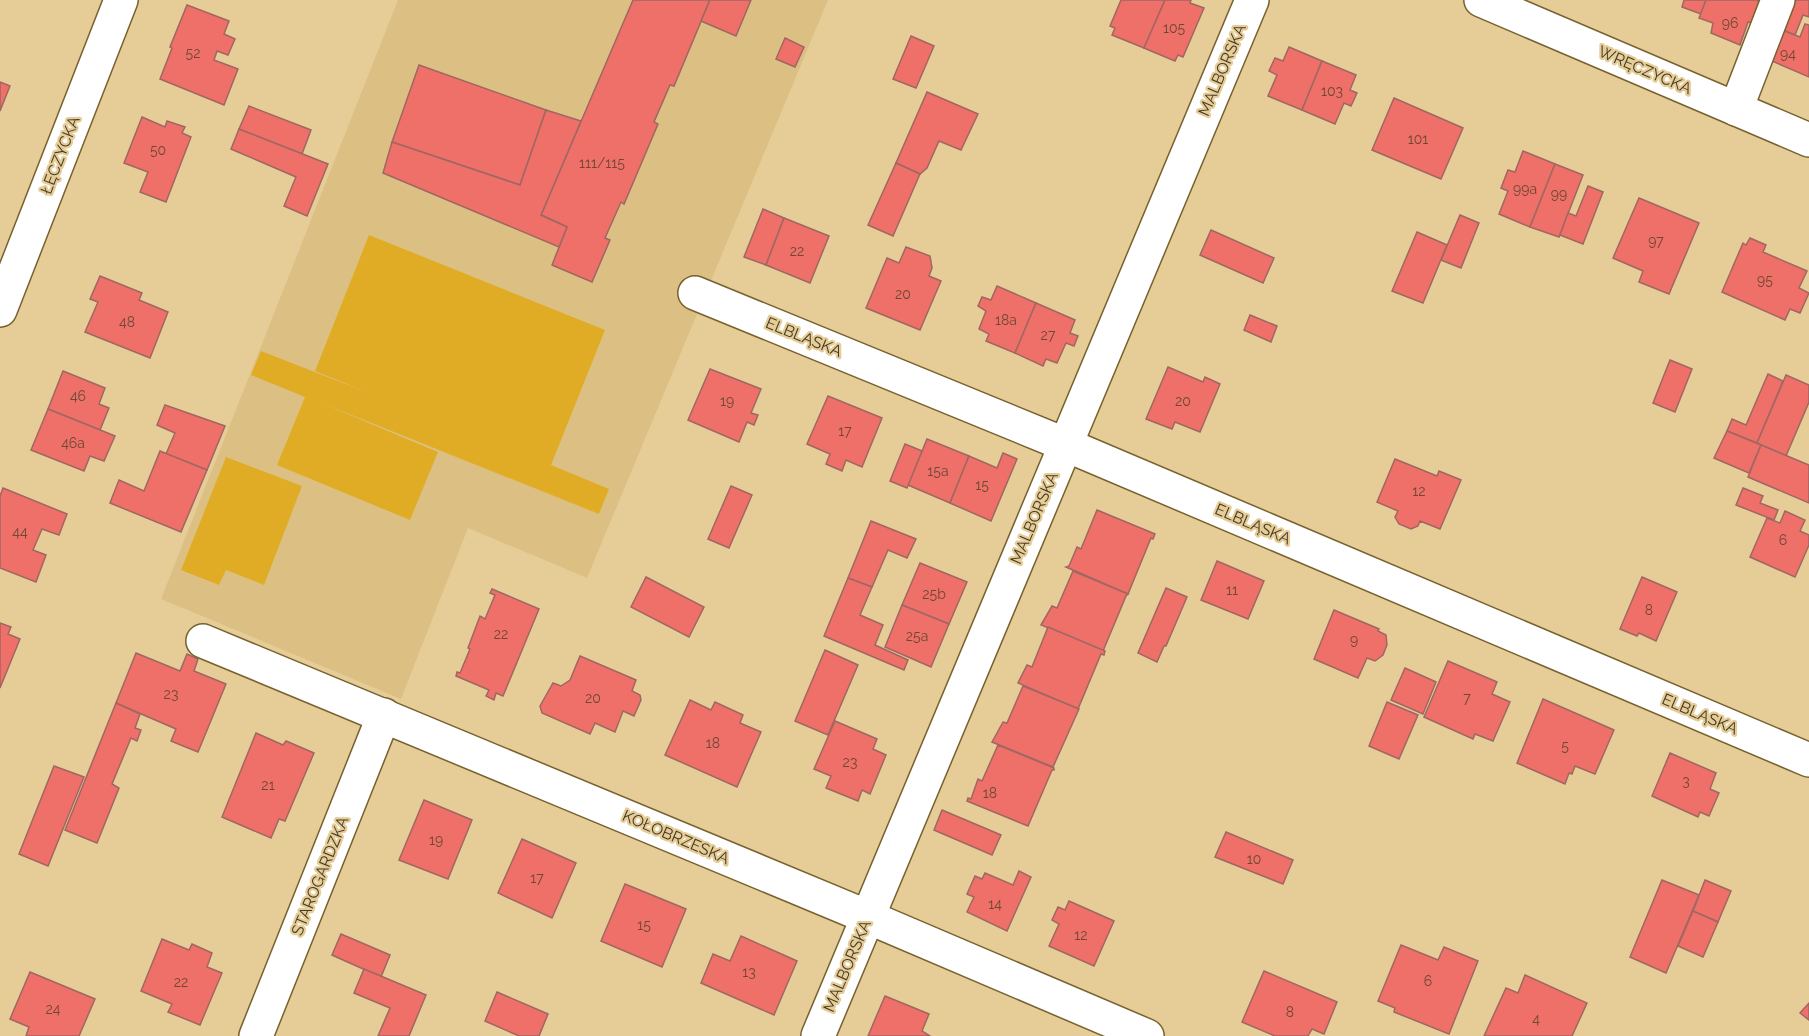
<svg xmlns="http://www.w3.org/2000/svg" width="1809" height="1036" viewBox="0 0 1809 1036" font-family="Raleway,sans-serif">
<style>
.built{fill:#dcc083}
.green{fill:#e0ac25}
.building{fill:#ee7069;stroke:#a06762;stroke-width:1.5}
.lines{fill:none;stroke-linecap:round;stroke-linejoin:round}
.street-casing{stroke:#77612e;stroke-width:36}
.secondary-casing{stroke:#77612e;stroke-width:36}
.street{stroke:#fff;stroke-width:33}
.secondary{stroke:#fff;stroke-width:33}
.labels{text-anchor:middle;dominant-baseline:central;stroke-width:4.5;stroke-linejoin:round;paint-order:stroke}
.number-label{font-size:14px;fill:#6e4835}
.street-label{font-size:16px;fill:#443a24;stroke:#e6cc97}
</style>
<rect width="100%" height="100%" fill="#e6cc97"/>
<polygon class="built" points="398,0 828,0 587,578 468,528 401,699 161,599"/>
<g class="green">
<polygon points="369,235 605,330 551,465 609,489 599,514 319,402 438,452 410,520 277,465 305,397 251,375 261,351 371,394 315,371"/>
<polygon points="226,457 302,486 264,585 226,570 219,585 181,570"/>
</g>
<g class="building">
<polygon points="633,0 710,0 674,86 670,85 654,122 658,124 624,204 621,202 605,238 610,240 592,282 552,265 567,227 541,215"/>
<polygon points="710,0 751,0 736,36 701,21"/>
<polygon points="1121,0 1165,0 1144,48 1112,35 1115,28 1110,26"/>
<polygon points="1165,0 1191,0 1190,3 1204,8 1183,57 1178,55 1175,61 1144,48"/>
<polygon points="1684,0 1706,0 1701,14 1682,7"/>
<polygon points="1706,0 1757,0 1763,4 1756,24 1748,22 1740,45 1711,33 1713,23 1699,18"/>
<polygon points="1789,0 1809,0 1809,17 1803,15 1795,35 1777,28"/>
<polygon points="187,5 229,21 224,34 235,39 228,55 217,51 214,60 238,69 224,105 160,79 172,48 170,47"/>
<polygon points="1805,24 1809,25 1809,77 1765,58 1777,28 1800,37"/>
<polygon points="911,36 934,46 916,88 893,79"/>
<polygon points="785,38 804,47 795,67 776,59"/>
<polygon points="1289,47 1322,61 1302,110 1268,96 1277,75 1269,71 1275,58 1283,61"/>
<polygon points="1322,61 1356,75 1350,90 1357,93 1351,106 1344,103 1335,124 1302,110"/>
<polygon points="419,65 546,110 520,185 392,142"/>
<polygon points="0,82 10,86 0,111"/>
<polygon points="927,92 978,114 961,150 939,141 927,168 920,174 896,163"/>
<polygon points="1394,98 1463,128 1441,179 1372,150"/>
<polygon points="249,106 311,130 302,154 239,129"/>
<polygon points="546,110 581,121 541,215 567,227 559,247 383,173 392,142 520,185"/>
<polygon points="142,117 165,127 167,121 185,127 182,133 191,137 166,202 140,192 148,172 124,163"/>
<polygon points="239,129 328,164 307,216 284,206 296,177 231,149"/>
<polygon points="1523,151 1555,164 1530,227 1499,214 1508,191 1501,188 1508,170 1515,172"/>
<polygon points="896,163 920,174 893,236 868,225"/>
<polygon points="1555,164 1583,175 1559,237 1530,227"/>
<polygon points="1588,186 1603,192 1583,244 1560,235 1568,213 1576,216"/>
<polygon points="1639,198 1699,223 1669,294 1639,282 1643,271 1613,258"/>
<polygon points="763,209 784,218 766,265 744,257"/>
<polygon points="1460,215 1479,223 1461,268 1441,260"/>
<polygon points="784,218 829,236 810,283 766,265"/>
<polygon points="1211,230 1274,258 1263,283 1200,255"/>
<polygon points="1417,232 1447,245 1423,303 1392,291"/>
<polygon points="1750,238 1766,245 1763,252 1807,271 1799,288 1809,293 1800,313 1790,309 1785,320 1722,292 1743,243 1746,245"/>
<polygon points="906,247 930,256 932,268 929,276 941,281 920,330 866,308 887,258 899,263"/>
<polygon points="100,276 142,293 139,300 168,312 150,358 85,332 98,302 90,299"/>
<polygon points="997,286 1036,303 1015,353 986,341 989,334 979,329 986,311 978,306 982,297 991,300"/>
<polygon points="1036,303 1075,320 1070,333 1078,336 1074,346 1066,343 1057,363 1046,359 1043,366 1015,353"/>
<polygon points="1250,315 1277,326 1271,342 1244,330"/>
<polygon points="1670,360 1692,369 1675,412 1653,403"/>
<polygon points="1168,367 1203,382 1205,377 1220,384 1200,432 1175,422 1172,429 1146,419"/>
<polygon points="710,369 761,389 751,413 758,415 754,425 747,422 739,442 688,420"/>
<polygon points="63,371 105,388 99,404 109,408 100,430 48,409"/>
<polygon points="1768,374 1783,381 1757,443 1727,431 1732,419 1746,425"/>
<polygon points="1786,375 1809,385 1809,402 1786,456 1757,443"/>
<polygon points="828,396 882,418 862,467 846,460 842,471 826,464 830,454 807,444"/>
<polygon points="165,405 225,426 207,470 166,454 175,433 157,425"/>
<polygon points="48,409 115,436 104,461 90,456 84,471 31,450"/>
<polygon points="1727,431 1761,445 1749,473 1714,458"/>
<polygon points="927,439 969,456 950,503 908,485"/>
<polygon points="905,444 922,451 907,488 890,481"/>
<polygon points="1761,445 1809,465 1809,503 1748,477"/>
<polygon points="160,451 207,470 181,532 110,503 119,480 144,491"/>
<polygon points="1003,453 1017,459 991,521 950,503 969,456 997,468"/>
<polygon points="1395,459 1437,476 1439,471 1461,480 1440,529 1420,521 1418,526 1411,529 1399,524 1395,517 1398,511 1377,502"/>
<polygon points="731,486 752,495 729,548 708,539"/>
<polygon points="3,488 67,514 59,535 42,529 33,550 46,555 36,582 0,568 0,496"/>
<polygon points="1743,488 1763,496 1760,503 1778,510 1774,520 1736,505"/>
<polygon points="1097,510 1155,534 1153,539 1151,538 1128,594 1066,567 1069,566 1077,547 1081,549"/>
<polygon points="1785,511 1805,520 1800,531 1809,535 1809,545 1795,577 1750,557 1767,518 1780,523"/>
<polygon points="871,521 916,539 907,558 888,550 872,587 848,578"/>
<polygon points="1217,561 1264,581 1248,619 1201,600"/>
<polygon points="920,563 967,582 949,624 902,605"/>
<polygon points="1073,571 1128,594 1126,596 1103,651 1041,625 1052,606 1057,608"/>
<polygon points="646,577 704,607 689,637 631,607"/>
<polygon points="1642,577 1677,592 1656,641 1639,633 1637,636 1620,629"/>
<polygon points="848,578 872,587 860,615 883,625 875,645 908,660 904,670 824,636"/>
<polygon points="1166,588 1187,597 1166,646 1164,646 1157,662 1138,653"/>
<polygon points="492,589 539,609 503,696 496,693 494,700 486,696 489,690 456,676 457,672 460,673 470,649 468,648 480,616 485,619 495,595 490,593"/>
<polygon points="902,605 949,624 931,667 885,647"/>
<polygon points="1334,610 1379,629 1378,631 1386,635 1387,645 1383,655 1375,661 1367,658 1358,678 1314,659"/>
<polygon points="0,623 11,627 8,634 20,639 0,688"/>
<polygon points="1048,627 1105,651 1104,655 1101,654 1078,709 1018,683 1027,665 1032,667"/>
<polygon points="825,650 858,665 828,735 795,721"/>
<polygon points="136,653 180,671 187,654 198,659 194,671 226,684 198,752 171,741 176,729 116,703"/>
<polygon points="580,656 636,680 632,691 640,695 641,700 634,716 623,711 615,732 595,723 590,734 542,713 540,706 553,683 561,686 570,680"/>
<polygon points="1448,661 1497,682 1492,694 1510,702 1493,741 1475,734 1473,739 1424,717"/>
<polygon points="1405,668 1436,682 1423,714 1391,700"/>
<polygon points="1023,686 1079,709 1053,767 992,742 1003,722 1007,723"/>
<polygon points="1543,699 1614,730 1595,774 1575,766 1572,774 1569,773 1565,784 1517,763"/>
<polygon points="690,700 711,710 715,702 743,715 740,723 761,732 737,787 665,755"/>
<polygon points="1387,702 1418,715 1399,759 1369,746"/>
<polygon points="116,703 140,714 135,728 141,730 137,741 131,738 112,784 119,788 97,843 65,830"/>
<polygon points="835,721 877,739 873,749 886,755 870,794 862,790 858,801 826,788 831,776 814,769"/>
<polygon points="256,733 283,745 286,741 314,753 285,821 279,819 271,838 222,817"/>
<polygon points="998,745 1054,768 1054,770 1052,770 1028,826 967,801 968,798 971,799 978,779 982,781"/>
<polygon points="1670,753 1716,773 1710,789 1719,793 1709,816 1700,812 1698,817 1652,796"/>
<polygon points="54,766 84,777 48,866 19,854"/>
<polygon points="424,800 472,820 448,879 399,860"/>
<polygon points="942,810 1001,835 992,855 934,830"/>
<polygon points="1226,832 1293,860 1283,884 1215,857"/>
<polygon points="522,839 576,863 552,918 498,893"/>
<polygon points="1019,871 1031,877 1007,931 967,912 974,897 967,894 975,876 982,879 985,873 1013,885"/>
<polygon points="1662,880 1699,895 1666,973 1630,957"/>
<polygon points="1705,880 1731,891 1718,922 1693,911"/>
<polygon points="625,884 686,909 662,967 601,941"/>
<polygon points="1069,901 1114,921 1094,966 1049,946 1059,924 1052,920 1058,907 1065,910"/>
<polygon points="1693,911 1718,922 1703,957 1678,946"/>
<polygon points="341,934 390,955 381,977 332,955"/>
<polygon points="741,936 797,961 774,1015 701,983 713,954 730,961"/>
<polygon points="162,939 189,950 192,944 212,953 207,967 222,973 200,1025 168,1012 172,1004 141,991"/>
<polygon points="1401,945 1438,960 1444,947 1478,961 1449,1034 1394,1012 1395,1008 1378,1001"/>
<polygon points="364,969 426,995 409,1036 378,1036 390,1008 354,993"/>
<polygon points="1264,971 1337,1002 1324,1034 1312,1029 1308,1036 1275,1036 1242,1022"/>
<polygon points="30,972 95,999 79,1036 26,1036 29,1027 10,1019"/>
<polygon points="1525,975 1587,1003 1572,1036 1484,1036 1506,988 1518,993"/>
<polygon points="497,992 548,1014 539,1036 519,1036 485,1021"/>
<polygon points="885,996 929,1014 922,1031 930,1036 868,1036"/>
<polygon points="1809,1003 1809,1020 1800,1013"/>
</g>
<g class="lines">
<g class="street-casing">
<g id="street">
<polyline points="1736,109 1778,0"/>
<polyline points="695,293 1064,444 1809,760"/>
<polyline points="0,310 121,0"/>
<polyline points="203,641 868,917 1147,1036"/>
<polyline points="256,1036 384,715"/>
<polyline points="818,1036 1252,0"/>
</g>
</g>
<g class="secondary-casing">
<polyline id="secondary" points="1481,0 1809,140"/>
</g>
<use href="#street" class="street"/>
<use href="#secondary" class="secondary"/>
</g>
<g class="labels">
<g class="number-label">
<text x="1730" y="23">96</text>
<text x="1174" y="28">105</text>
<text x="193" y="53">52</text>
<text x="1788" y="54">94</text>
<text x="1332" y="91">103</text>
<text x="1418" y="139">101</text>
<text x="158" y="150">50</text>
<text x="602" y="163">111/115</text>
<text x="1525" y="189">99a</text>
<text x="1559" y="194">99</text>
<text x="1656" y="241">97</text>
<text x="797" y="251">22</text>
<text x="1765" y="280">95</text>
<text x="903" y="294">20</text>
<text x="1006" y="320">18a</text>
<text x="127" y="322">48</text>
<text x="1048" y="335">27</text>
<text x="78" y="396">46</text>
<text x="727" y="401">19</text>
<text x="1183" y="401">20</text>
<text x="845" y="431">17</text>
<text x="73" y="443">46a</text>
<text x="938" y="471">15a</text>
<text x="982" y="485">15</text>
<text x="1419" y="491">12</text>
<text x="20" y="532">44</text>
<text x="1783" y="540">6</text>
<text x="1232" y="590">11</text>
<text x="934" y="594">25b</text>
<text x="1649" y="610">8</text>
<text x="501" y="634">22</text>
<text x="917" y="636">25a</text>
<text x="1354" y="640">9</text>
<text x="171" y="694">23</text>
<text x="593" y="698">20</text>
<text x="1467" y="698">7</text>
<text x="713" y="743">18</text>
<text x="1565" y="746">5</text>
<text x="850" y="762">23</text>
<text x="1686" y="781">3</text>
<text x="268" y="785">21</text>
<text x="990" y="793">18</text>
<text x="436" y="840">19</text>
<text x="1254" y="859">10</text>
<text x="537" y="878">17</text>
<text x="995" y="904">14</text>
<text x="644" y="925">15</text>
<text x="1081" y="935">12</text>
<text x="749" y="972">13</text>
<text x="1428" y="981">6</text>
<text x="181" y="982">22</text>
<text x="53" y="1009">24</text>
<text x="1290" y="1012">8</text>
<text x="1536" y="1019">4</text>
</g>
<g class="street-label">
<text transform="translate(1222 70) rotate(-67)">MALBORSKA</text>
<text transform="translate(1645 70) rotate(23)">WRĘCZYCKA</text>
<text transform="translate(60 155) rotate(-69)">ŁĘCZYCKA</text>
<text transform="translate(804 337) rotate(22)">ELBLĄSKA</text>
<text transform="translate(1034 518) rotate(-67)">MALBORSKA</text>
<text transform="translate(1253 524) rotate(23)">ELBLĄSKA</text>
<text transform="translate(1700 714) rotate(23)">ELBLĄSKA</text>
<text transform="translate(676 837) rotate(23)">KOŁOBRZESKA</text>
<text transform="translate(320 876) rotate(-68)">STAROGARDZKA</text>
<text transform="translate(847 966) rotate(-67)">MALBORSKA</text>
</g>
</g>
</svg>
